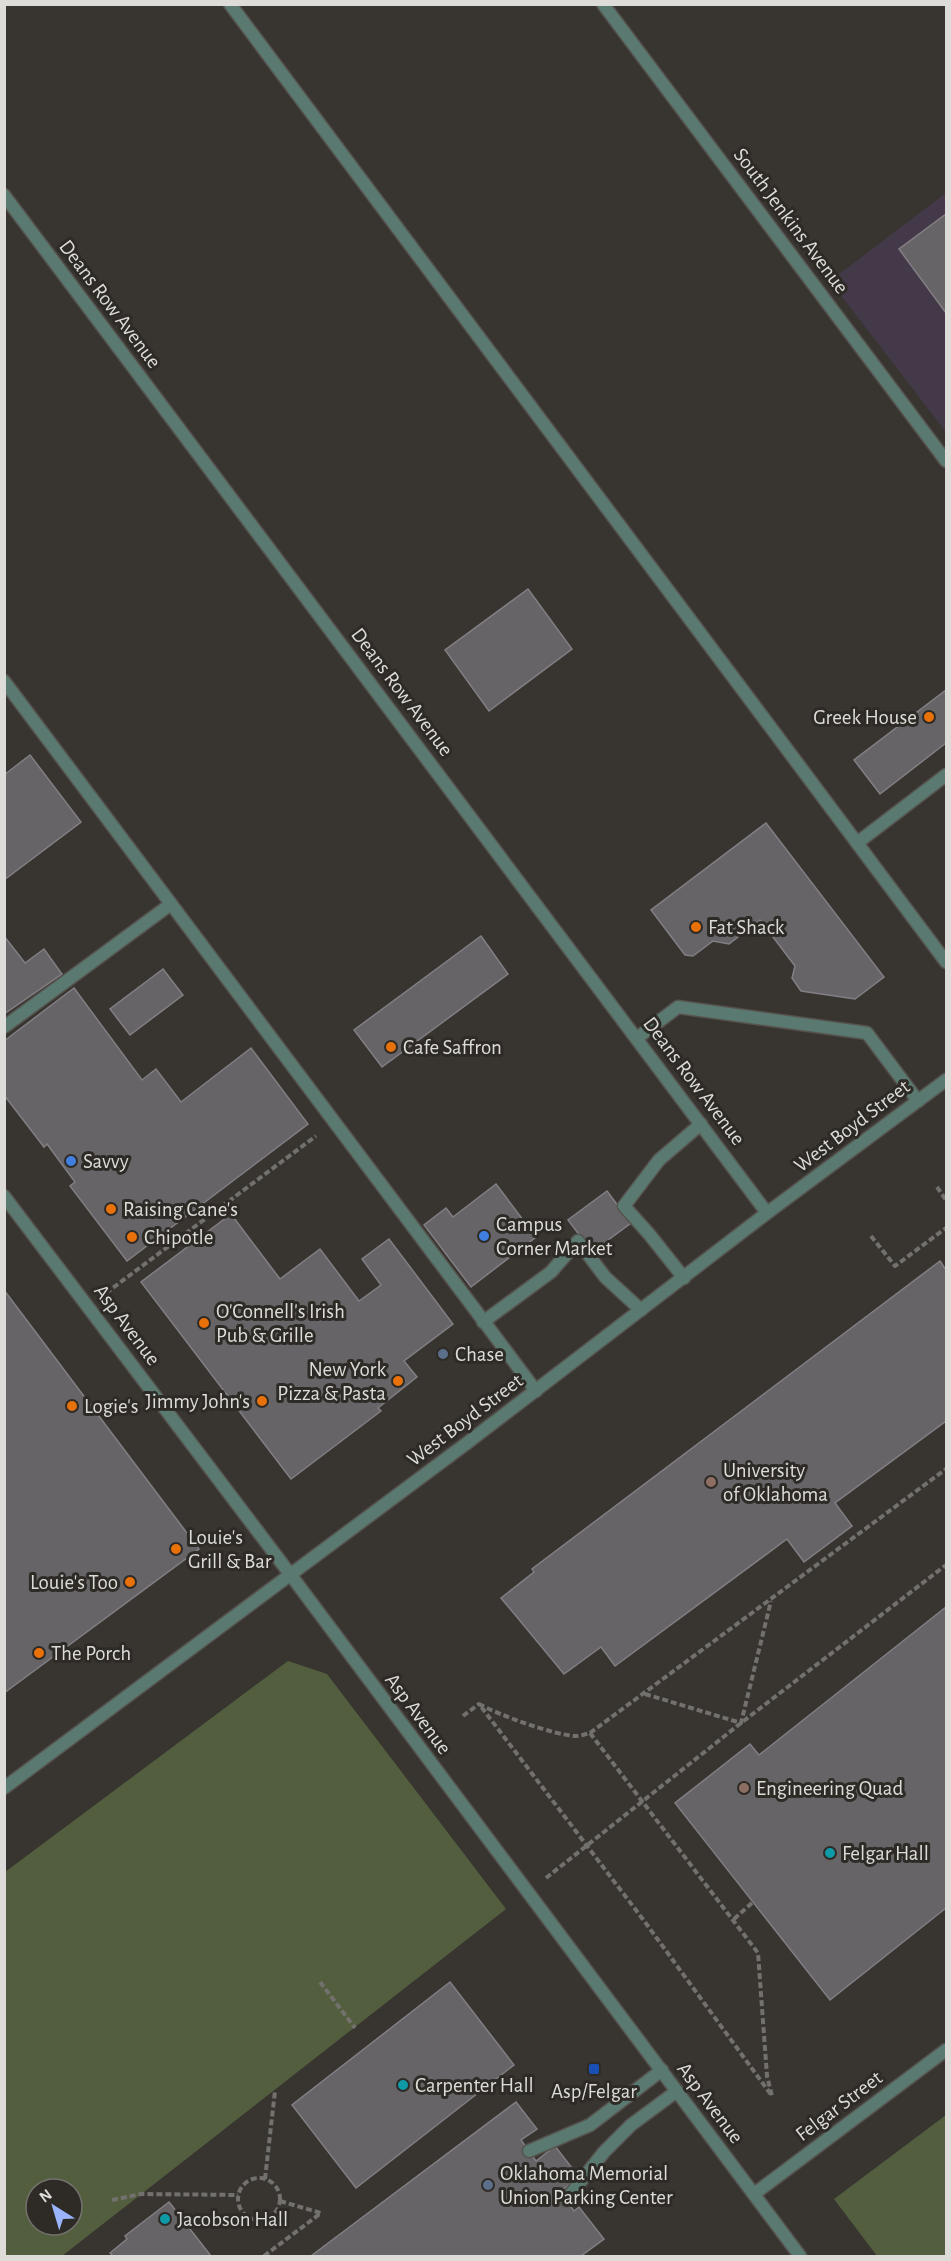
<svg xmlns="http://www.w3.org/2000/svg" width="951" height="2261" viewBox="0 0 951 2261" font-family="'Alegreya Sans',sans-serif">
<style>
.commercial{fill:#443949}
.green{fill:#525e3d;fill-rule:evenodd}
.building{fill:#676468;stroke:#827e83;stroke-width:1.5}
.lines{fill:none;stroke-linecap:round;stroke-linejoin:round}
.service-casing{stroke:#56534f;stroke-width:15}
.minor-casing{stroke:#56534f;stroke-width:15}
.tertiary-casing{stroke:#56534f;stroke-width:15}
.path{stroke:#73716d;stroke-width:4;stroke-dasharray:6 3;stroke-linecap:butt}
.service{stroke:#5a7a71;stroke-width:12}
.minor{stroke:#5a7a71;stroke-width:12}
.tertiary{stroke:#5a7a71;stroke-width:12}
.food-dot{fill:#e8710a;stroke:#2e2b27;stroke-width:2}
.shop-dot{fill:#3f7fe0;stroke:#2e2b27;stroke-width:2}
.service-dot{fill:#5c6f8a;stroke:#2e2b27;stroke-width:2}
.education-dot{fill:#8d6e63;stroke:#2e2b27;stroke-width:2}
.culture-dot{fill:#0f9aa8;stroke:#2e2b27;stroke-width:2}
.transit-dot{fill:#1a4fb4;stroke:#2e2b27;stroke-width:2}
.labels{text-anchor:middle;dominant-baseline:central;stroke-width:6;stroke-linejoin:round;paint-order:stroke}
.street-label{font-size:21px;fill:#dddcd9;stroke:#2e2b27}
.poi-label{font-size:21px;fill:#dddcd9;stroke:#2e2b27;text-anchor:start}
</style>
<rect width="100%" height="100%" fill="#383531"/>
<polygon class="commercial" points="946,193 946,432 830,281"/>
<g class="green">
<path d="M288 1661 327 1674 506 1909 62 2256H5V1872ZM36 2189H72V2225H36Z"/>
<polygon points="946,2115 946,2256 877,2256 834,2199"/>
</g>
<g class="building">
<polygon points="946,214 946,313 899,249"/>
<polygon points="528,589 572,649 489,711 445,650"/>
<polygon points="946,690 946,743 880,794 854,760"/>
<polygon points="30,755 81,822 4,880 4,775"/>
<polygon points="766,823 884,977 855,999 801,991 792,978 795,966 760,920 729,944 713,941 693,956 685,955 651,910"/>
<polygon points="4,936 25,963 44,949 62,974 4,1014"/>
<polygon points="481,936 508,974 382,1067 354,1030"/>
<polygon points="163,969 183,995 130,1035 110,1009"/>
<polygon points="74,988 142,1080 156,1069 181,1102 251,1048 308,1124 127,1261 70,1186 75,1182 47,1144 44,1147 4,1095 4,1041"/>
<polygon points="496,1184 536,1237 471,1287 424,1225 446,1208 453,1217"/>
<polygon points="607,1191 631,1223 592,1252 568,1220"/>
<polygon points="231,1214 280,1279 320,1249 359,1301 381,1285 362,1259 389,1239 453,1324 404,1361 417,1377 378,1408 381,1411 291,1479 141,1282"/>
<polygon points="940,1261 946,1270 946,1421 835,1503 852,1526 804,1562 787,1539 615,1666 601,1647 564,1674 501,1598 534,1572 532,1569"/>
<polygon points="4,1290 199,1549 4,1693"/>
<polygon points="946,1607 946,1908 830,2000 675,1803 750,1744 759,1755"/>
<polygon points="450,1982 514,2065 356,2188 292,2105"/>
<polygon points="516,2102 537,2129 521,2140 536,2161 555,2146 579,2177 560,2192 574,2211 579,2207 604,2239 581,2256 311,2256"/>
<polygon points="169,2202 211,2256 113,2256 110,2253 127,2239 125,2236"/>
</g>
<g class="lines">
<g class="service-casing">
<g id="service">
<polyline points="230,4 946,962"/>
<polyline points="4,681 536,1391"/>
<polyline points="857,843 946,775"/>
<polyline points="4,1027 171,904"/>
<polyline points="637,1038 678,1007 867,1033 918,1101"/>
<polyline points="684,1278 649,1234 624,1206 659,1160 701,1124"/>
<polyline points="483,1322 551,1272 578,1241 605,1277 641,1310"/>
<polyline points="529,2151 590,2125 662,2070"/>
<polyline points="566,2200 604,2152 631,2125 677,2091"/>
</g>
</g>
<g class="minor-casing">
<g id="minor">
<polyline points="4,195 767,1213"/>
<polyline points="290,1574 800,2256"/>
<polyline points="754,2194 946,2050"/>
</g>
</g>
<g class="tertiary-casing">
<g id="tertiary">
<polyline points="603,4 946,461"/>
<polyline points="4,1196 290,1574"/>
<polyline points="4,1788 467,1443 767,1213 946,1080"/>
</g>
</g>
<g class="path">
<polyline points="937,1187 946,1200"/>
<polyline points="871,1236 895,1266 946,1228"/>
<polyline points="106,1293 316,1136"/>
<polyline points="645,1694 741,1723 771,1601"/>
<path d="M479 1704C499 1715 553 1735 576 1736 581 1736 586 1734 590 1733L758 1953 767 2076 772 2096 645 1922Z"/>
<polyline points="463,1716 479,1704"/>
<polyline points="590,1733 946,1469"/>
<polyline points="546,1878 741,1723 946,1565"/>
<polyline points="734,1919 753,1902"/>
<polyline points="320,1982 355,2028"/>
<circle cx="259" cy="2199" r="21"/>
<polyline points="265,2179 275,2091"/>
<polyline points="112,2200 141,2194 238,2195"/>
<polyline points="264,2256 321,2213 280,2201"/>
</g>
<use href="#service" class="service"/>
<use href="#minor" class="minor"/>
<use href="#tertiary" class="tertiary"/>
</g>
<g class="food-dot">
<circle cx="929" cy="717" r="6"/>
<circle cx="696" cy="927" r="6"/>
<circle cx="391" cy="1047" r="6"/>
<circle cx="111" cy="1209" r="6"/>
<circle cx="132" cy="1237" r="6"/>
<circle cx="204" cy="1323" r="6"/>
<circle cx="398" cy="1381" r="6"/>
<circle cx="262" cy="1401" r="6"/>
<circle cx="72" cy="1406" r="6"/>
<circle cx="176" cy="1549" r="6"/>
<circle cx="130" cy="1582" r="6"/>
<circle cx="39" cy="1653" r="6"/>
</g>
<g class="shop-dot">
<circle cx="71" cy="1161" r="6"/>
<circle cx="484" cy="1236" r="6"/>
</g>
<g class="service-dot">
<circle cx="443" cy="1354" r="6"/>
<circle cx="488" cy="2185" r="6"/>
</g>
<g class="education-dot">
<circle cx="711" cy="1482" r="6"/>
<circle cx="744" cy="1788" r="6"/>
</g>
<g class="culture-dot">
<circle cx="830" cy="1853" r="6"/>
<circle cx="403" cy="2085" r="6"/>
<circle cx="165" cy="2219" r="6"/>
</g>
<rect class="transit-dot" x="588" y="2063" width="12" height="12" rx="3"/>
<g class="labels">
<g class="street-label">
<text transform="translate(791 221) rotate(53)">South Jenkins Avenue</text>
<text transform="translate(110 304) rotate(53)">Deans Row Avenue</text>
<text transform="translate(402 692) rotate(53)">Deans Row Avenue</text>
<text transform="translate(694 1081) rotate(53)">Deans Row Avenue</text>
<text transform="translate(852 1126) rotate(-37)">West Boyd Street</text>
<text transform="translate(127 1325) rotate(53)">Asp Avenue</text>
<text transform="translate(465 1420) rotate(-37)">West Boyd Street</text>
<text transform="translate(418 1714) rotate(53)">Asp Avenue</text>
<text transform="translate(710 2103) rotate(53)">Asp Avenue</text>
<text transform="translate(839 2106) rotate(-37)">Felgar Street</text>
</g>
<g class="poi-label">
<text x="917" y="717" text-anchor="end">Greek House</text>
<text x="708" y="927">Fat Shack</text>
<text x="403" y="1047">Cafe Saffron</text>
<text x="83" y="1161">Savvy</text>
<text x="123" y="1209">Raising Cane's</text>
<text x="496" y="1224">Campus<tspan x="496" dy="24">Corner Market</tspan></text>
<text x="144" y="1237">Chipotle</text>
<text x="216" y="1311">O'Connell's Irish<tspan x="216" dy="24">Pub &amp; Grille</tspan></text>
<text x="455" y="1354">Chase</text>
<text x="386" y="1369" text-anchor="end">New York<tspan x="386" dy="24">Pizza &amp; Pasta</tspan></text>
<text x="250" y="1401" text-anchor="end">Jimmy John's</text>
<text x="84" y="1406">Logie's</text>
<text x="723" y="1470">University<tspan x="723" dy="24">of Oklahoma</tspan></text>
<text x="188" y="1537">Louie's<tspan x="188" dy="24">Grill &amp; Bar</tspan></text>
<text x="118" y="1582" text-anchor="end">Louie's Too</text>
<text x="51" y="1653">The Porch</text>
<text x="756" y="1788">Engineering Quad</text>
<text x="842" y="1853">Felgar Hall</text>
<text x="415" y="2085">Carpenter Hall</text>
<text x="594" y="2091" text-anchor="middle">Asp/Felgar</text>
<text x="500" y="2173">Oklahoma Memorial<tspan x="500" dy="24">Union Parking Center</tspan></text>
<text x="177" y="2219">Jacobson Hall</text>
</g>
</g>
<rect width="951" height="2261" fill="none" stroke="#dddcd9" stroke-width="12"/>
<g transform="translate(54 2207) rotate(323)"><circle r="28" fill="#2e2b27" stroke="#74726e" stroke-width="1.5"/>
<path d="M0-4.5L10 22L0 15L-10 22Z" fill="#9ab5fd"/>
<text y="-9" font-size="16" font-weight="bold" text-anchor="middle" fill="#dddcd9">N</text>
</g>
</svg>
